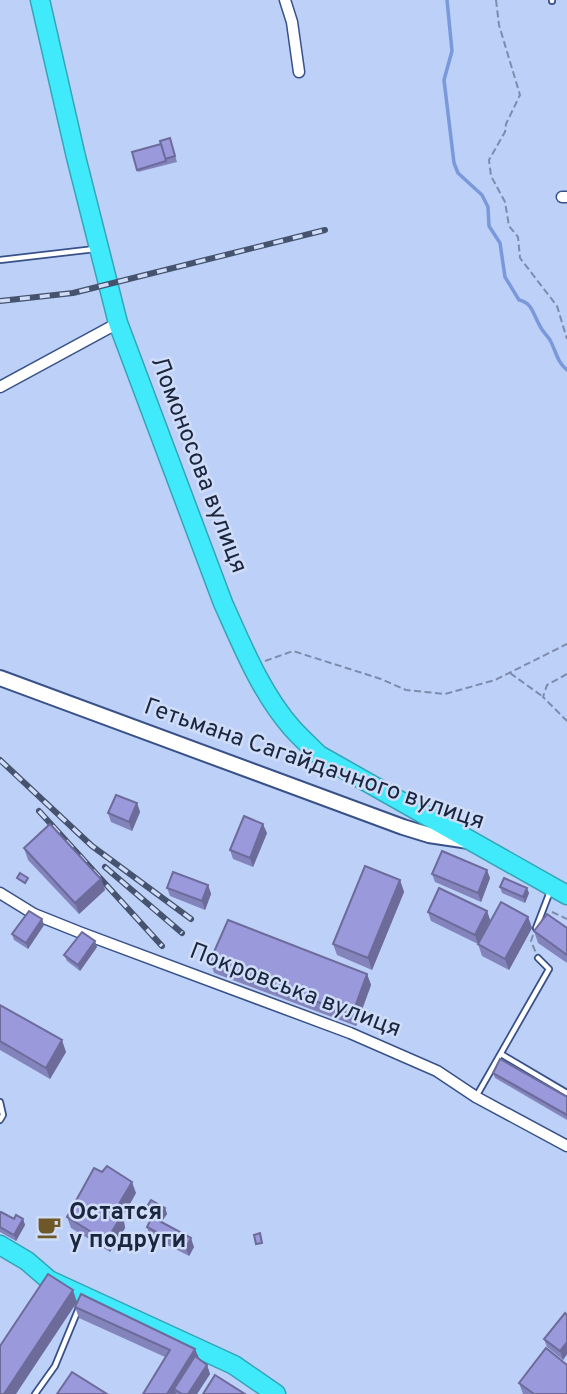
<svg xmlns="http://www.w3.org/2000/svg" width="567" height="1394" viewBox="0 0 567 1394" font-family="Overpass,sans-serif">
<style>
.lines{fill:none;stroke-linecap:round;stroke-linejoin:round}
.stream{stroke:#7a99da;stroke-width:3.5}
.lane-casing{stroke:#385189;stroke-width:8}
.street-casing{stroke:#385189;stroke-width:13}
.secondary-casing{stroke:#385189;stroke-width:18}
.highway-casing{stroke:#34a5b8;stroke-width:21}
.path{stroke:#7c8cad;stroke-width:2;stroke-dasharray:7 3.5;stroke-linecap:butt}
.lane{stroke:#fff;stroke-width:4.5}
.street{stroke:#fff;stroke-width:10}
.secondary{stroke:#fff;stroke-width:14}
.highway{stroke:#41eafa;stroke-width:18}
.rail-casing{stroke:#46536f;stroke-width:6}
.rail{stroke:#d0ddf8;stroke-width:3.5;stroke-dasharray:10;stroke-linecap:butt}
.wall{fill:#8484bd}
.shaded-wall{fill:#6c6b9a}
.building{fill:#9a99dc;stroke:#6c6b9a;stroke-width:2}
.labels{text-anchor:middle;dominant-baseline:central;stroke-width:5;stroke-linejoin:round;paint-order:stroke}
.street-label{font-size:24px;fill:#1b263e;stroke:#d0ddf8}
.poi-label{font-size:24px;font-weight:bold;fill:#1b263e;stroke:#d0ddf8;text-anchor:start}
</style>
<rect width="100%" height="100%" fill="#bdd0f7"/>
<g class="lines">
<path class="stream" d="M447 0 452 51 444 80 454 163 458 173 482 195 488 207 489 226 500 243 505 277 519 300C533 303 533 315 540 326 542 331 547 335 550 340 556 351 557 362 567 370"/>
<g class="lane-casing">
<g id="lane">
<polyline points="552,1 552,0"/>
<polyline points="0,260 95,249"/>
<polyline points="536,928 551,889"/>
<polyline points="501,1054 567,1093"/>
<polyline points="477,1095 549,969 538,958"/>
<polyline points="0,1102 3,1115 0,1120"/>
<polyline points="35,1394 55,1366 78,1310"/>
</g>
</g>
<g class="street-casing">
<g id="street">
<polyline points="285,0 292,22 299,72"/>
<polyline points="562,197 567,197"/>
<polyline points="0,387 118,323"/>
<polyline points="0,893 34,914 79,932 350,1033 437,1071 476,1097 567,1146"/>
</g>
</g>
<g class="secondary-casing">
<polyline id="secondary" points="0,678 403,827 429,835 469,841"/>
</g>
<g class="highway-casing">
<g id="highway">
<path d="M40 0 76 157 118 323 223 603C242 645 261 693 292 728 300 737 310 746 319 755L567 895"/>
<polyline points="0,1245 27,1261 49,1280 234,1365 276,1394"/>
</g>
</g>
<g class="path">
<polyline points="496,0 499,25 520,95 506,124 505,132 489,160 491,176 505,202 509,226 518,237 520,258 557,306 567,339"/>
<polyline points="265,661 293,651 381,679 406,690 445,694 495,680 567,644"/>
<polyline points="510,673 542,696"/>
<polyline points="567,674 547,685 543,697 567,721"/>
<polyline points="552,912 567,919"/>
<polyline points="533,935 531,941 536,953"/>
</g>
<use href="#lane" class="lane"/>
<use href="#street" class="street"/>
<use href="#secondary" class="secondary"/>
<use href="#highway" class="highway"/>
<g class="rail-casing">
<g id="rail">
<polyline points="0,301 73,293 325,230"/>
<polyline points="0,760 92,846 191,919"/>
<polyline points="39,811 162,946"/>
<polyline points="105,867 182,933"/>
</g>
</g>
<use href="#rail" class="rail"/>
</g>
<g class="wall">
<polygon points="170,138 177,162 138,172 137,170 161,144"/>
<polygon points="137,803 140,812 132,831 111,822 108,813"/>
<polygon points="267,833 253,867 233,859 230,850"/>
<polygon points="24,848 101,879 105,890 79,914 28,860"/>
<polygon points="432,874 490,878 481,902 435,882"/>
<polygon points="400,880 404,892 372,970 337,955 333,944"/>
<polygon points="208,885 211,894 205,910 170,896 167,888"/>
<polygon points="500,887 529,893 525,903 502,893"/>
<polygon points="487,911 490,920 478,944 431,921 428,912"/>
<polygon points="528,917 532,928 509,970 482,956 478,944"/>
<polygon points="42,919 44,925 28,949 14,940 12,934"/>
<polygon points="567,928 567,963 538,943 534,931"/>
<polygon points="97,947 80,971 67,961 64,955"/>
<polygon points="210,961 367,974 371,985 356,1026 214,973"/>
<polygon points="0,1005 66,1052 50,1079 0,1050"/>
<polygon points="493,1073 567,1097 567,1120 495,1078"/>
<polygon points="136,1193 123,1216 125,1228 110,1252 71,1228 67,1217"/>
<polygon points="146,1208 165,1208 167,1214 162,1221 149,1213"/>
<polygon points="0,1214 14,1219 23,1219 25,1225 16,1241 0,1232"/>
<polygon points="147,1227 194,1247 189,1256 150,1236"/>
<polygon points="77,1302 16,1394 77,1302 199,1359 207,1365 210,1374 197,1394 143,1394 165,1357 79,1318 75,1307"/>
<polygon points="567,1315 567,1354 563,1360 547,1347 544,1339"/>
<polygon points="519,1383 567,1394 523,1394"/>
</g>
<g class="shaded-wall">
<polygon points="137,803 140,812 132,831 129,822"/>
<polygon points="263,824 267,833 253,867 250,858"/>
<polygon points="487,870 490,878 481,902 478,893"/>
<polygon points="101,879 105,890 79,914 75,903"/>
<polygon points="400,880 404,892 372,970 368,958"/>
<polygon points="208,885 211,894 205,910 202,901"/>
<polygon points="527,888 529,893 525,903 523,897"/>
<polygon points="487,911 490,920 478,944 475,935"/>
<polygon points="528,917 532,928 509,970 505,959"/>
<polygon points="42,919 44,925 28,949 26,943"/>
<polygon points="95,941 97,947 80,971 78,965"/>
<polygon points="367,974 371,985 356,1026 352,1015"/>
<polygon points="62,1040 66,1052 50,1079 46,1068"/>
<polygon points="132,1182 136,1193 123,1216 125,1228 110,1252 106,1241 119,1204"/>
<polygon points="165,1208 167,1214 162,1221 160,1215"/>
<polygon points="23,1219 25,1225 16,1241 14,1235"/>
<polygon points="191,1238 194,1247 189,1256 186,1248"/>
<polygon points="73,1290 77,1302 16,1394 4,1394"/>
<polygon points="567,1342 567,1354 563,1360 560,1351"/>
<polygon points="195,1349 200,1360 174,1389 176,1394 167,1394"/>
<polygon points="207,1365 210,1374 197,1394 188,1394"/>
</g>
<g class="building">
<polygon points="170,138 175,156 165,159 160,141"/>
<polygon points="161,144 166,161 137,170 132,152"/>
<polygon points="116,795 137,803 129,822 108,813"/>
<polygon points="244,816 263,824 250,858 230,850"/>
<polygon points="50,824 101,879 75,903 24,848"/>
<polygon points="442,851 487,870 478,893 432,874"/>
<polygon points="365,866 400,880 368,958 333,944"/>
<polygon points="173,872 208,885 202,901 167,888"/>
<polygon points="20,873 28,878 25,883 17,878"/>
<polygon points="504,878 527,888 523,897 500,887"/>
<polygon points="439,888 487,911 475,935 428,912"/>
<polygon points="501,902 528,917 505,959 478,944"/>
<polygon points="29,911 42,919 26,943 12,934"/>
<polygon points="547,914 567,928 567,955 534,931"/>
<polygon points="228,920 367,974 352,1015 210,961"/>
<polygon points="82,932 95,941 78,965 64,955"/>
<polygon points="0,1005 62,1040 46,1068 0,1041"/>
<polygon points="500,1059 567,1097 567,1115 493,1073"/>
<polygon points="107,1166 132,1182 119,1204 121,1217 106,1241 67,1217 94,1168 102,1172"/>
<polygon points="151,1200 165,1208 160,1215 146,1208"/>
<polygon points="1,1212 14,1219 16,1215 23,1219 14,1235 0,1227 0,1214"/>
<polygon points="152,1217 191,1238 186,1248 147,1227"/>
<polygon points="260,1233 262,1243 256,1244 254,1235"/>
<polygon points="48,1274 73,1290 4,1394 0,1394 0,1346"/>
<polygon points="81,1294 195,1349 167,1394 143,1394 170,1350 75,1307"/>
<polygon points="565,1313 567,1315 567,1342 560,1351 544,1339"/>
<polygon points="546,1348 567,1365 567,1394 534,1394 519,1383"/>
<polygon points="195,1356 207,1365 188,1394 182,1394 174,1389"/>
<polygon points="72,1372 107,1394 57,1394"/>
<polygon points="215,1375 245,1394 203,1394"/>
</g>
<defs>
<g id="cafe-bare" transform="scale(1.89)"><path d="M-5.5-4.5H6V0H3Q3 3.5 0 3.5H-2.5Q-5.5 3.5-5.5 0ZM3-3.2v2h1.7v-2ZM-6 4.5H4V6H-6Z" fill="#6e5827" stroke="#d0ddf8" stroke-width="2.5" paint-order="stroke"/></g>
</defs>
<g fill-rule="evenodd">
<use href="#cafe-bare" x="49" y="1227"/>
</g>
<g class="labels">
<g class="street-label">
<text transform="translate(198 465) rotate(69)">Ломоносова вулиця</text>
<text transform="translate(314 765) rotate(19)">Гетьмана Сагайдачного вулиця</text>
<text transform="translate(295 991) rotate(21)">Покровська вулиця</text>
</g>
<g class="poi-label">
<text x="69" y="1213">Остатся<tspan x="69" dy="28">у подруги</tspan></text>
</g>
</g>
</svg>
